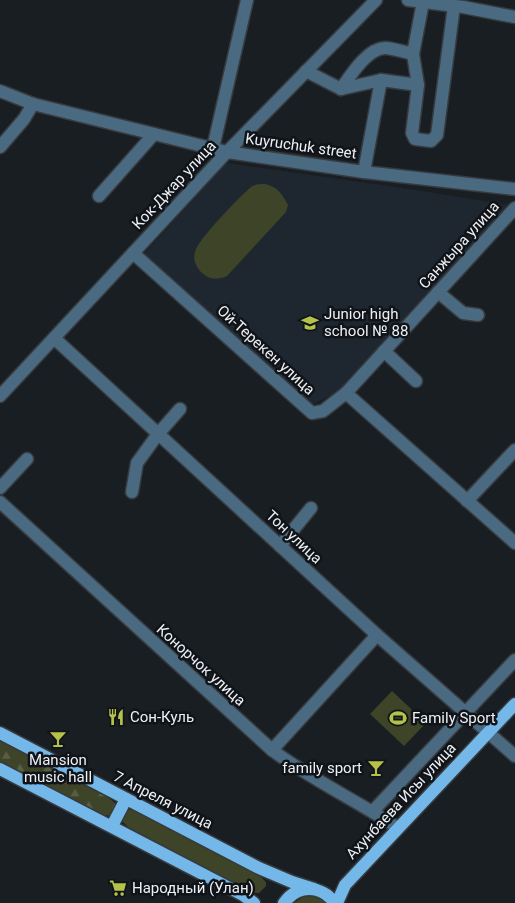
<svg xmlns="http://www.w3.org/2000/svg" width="515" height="903" viewBox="0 0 515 903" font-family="Roboto,sans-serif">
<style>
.built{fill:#1e2730}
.grass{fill:#3d4427}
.forest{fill:url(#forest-firs)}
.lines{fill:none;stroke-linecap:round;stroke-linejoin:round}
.minor-casing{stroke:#373b3f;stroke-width:15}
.major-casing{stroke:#373b3f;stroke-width:15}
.minor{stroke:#4a6a81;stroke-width:12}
.major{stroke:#74b8e9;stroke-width:12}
.labels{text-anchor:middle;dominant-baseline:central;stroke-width:5;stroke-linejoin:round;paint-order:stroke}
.street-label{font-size:15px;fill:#edf0f4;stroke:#101419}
.poi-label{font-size:15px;fill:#edf0f4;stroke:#101419;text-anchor:start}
</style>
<defs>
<pattern id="forest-firs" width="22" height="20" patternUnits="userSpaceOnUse" patternTransform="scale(1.25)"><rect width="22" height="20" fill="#3d4427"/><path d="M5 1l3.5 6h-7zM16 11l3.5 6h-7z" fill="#595f47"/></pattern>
</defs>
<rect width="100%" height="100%" fill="#191e22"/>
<polygon class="built" points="226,163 396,187 510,205 344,389 311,405 142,256"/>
<g class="grass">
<path d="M265 184C278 187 282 194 288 205L286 212 227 276C218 280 209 280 202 273 195 266 192 258 196 249 201 237 240 196 250 188 254 184 260 184 265 184Z"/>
<polygon points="392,691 426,723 404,746 370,714"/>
<polygon points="130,809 137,811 260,876 266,882 266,886 259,893 252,893 128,827 123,822 122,818 125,813"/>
<polygon points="304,896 318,897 326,903 294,903"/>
</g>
<polygon class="forest" points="0,741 109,798 117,805 111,816 104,815 0,762"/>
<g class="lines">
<g class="minor-casing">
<g id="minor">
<polyline points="408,0 463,7 515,17"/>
<polyline points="306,71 341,89 381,80 418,85 413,54 423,2"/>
<polyline points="418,85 412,133 415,139 431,141 437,135 454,6"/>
<path d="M341 89C350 76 368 47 386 48 395 49 405 52 413 54"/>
<polyline points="0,91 33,104 227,152 364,172 515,189"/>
<polyline points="0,147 24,119 33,104"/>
<polyline points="213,148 247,0"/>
<polyline points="364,172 381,80"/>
<polyline points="99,196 154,134"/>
<polyline points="133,253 312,413 323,411 346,393 515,543"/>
<polyline points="438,292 463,313 478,315"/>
<polyline points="54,338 377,635 515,756"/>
<polyline points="384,351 416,381"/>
<polyline points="346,393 515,208"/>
<polyline points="0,396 227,152 376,0"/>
<polyline points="0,488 27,459"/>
<polyline points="132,492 137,463 158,434 180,409"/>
<polyline points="467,501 515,450"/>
<path d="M0 502 272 750C312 780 356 800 398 828"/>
<polyline points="280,546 311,508"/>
<polyline points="272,750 377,635"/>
<polyline points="373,811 515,660"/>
</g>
</g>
<g class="major-casing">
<g id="major">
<polyline points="0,733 259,868 292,882 314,889"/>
<polyline points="0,769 243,895 254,903"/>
<polyline points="112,826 126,799"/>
<path d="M284 903C298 884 321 885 335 903"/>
<polyline points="337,903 345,885 515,704"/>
</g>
</g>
<use href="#minor" class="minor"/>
<use href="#major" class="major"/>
</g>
<defs>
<g id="school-bare" transform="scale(1.35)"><path d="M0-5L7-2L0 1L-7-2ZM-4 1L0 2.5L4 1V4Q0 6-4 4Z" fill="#b5c24a" stroke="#101419" stroke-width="2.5" paint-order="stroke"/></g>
<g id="restaurant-bare" transform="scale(1.35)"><path d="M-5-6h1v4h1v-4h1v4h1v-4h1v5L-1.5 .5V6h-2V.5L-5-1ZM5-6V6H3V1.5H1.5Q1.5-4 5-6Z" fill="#b5c24a" stroke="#101419" stroke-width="2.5" paint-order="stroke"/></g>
<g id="stadium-bare" transform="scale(1.35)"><path d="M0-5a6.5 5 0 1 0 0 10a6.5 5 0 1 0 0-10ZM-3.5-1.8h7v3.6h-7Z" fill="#b5c24a" stroke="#101419" stroke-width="2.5" paint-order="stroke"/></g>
<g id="bar-bare" transform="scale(1.35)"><path d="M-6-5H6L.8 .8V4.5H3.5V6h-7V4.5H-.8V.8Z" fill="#b5c24a" stroke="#101419" stroke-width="2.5" paint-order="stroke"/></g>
<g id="supermarket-bare" transform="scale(1.35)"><path d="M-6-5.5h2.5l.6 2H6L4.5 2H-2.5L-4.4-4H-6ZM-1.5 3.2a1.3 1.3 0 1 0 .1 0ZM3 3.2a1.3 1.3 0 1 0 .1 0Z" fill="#b5c24a" stroke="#101419" stroke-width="2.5" paint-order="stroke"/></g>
</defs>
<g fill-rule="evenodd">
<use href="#school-bare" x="310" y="323"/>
<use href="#restaurant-bare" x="116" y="717"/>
<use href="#stadium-bare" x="398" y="718"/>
<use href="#bar-bare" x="58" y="739"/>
<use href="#bar-bare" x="376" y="768"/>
<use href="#supermarket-bare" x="118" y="888"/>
</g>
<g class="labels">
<g class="street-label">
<text transform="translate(301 146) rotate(8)">Kuyruchuk street</text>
<text transform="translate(174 185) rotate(-47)">Кок-Джар улица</text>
<text transform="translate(459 245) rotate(-48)">Санжыра улица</text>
<text transform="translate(266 350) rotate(42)">Ой-Терекен улица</text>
<text transform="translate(294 537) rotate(43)">Тон улица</text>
<text transform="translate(201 665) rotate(42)">Конорчок улица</text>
<text transform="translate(163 800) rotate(27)">7 Апреля улица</text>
<text transform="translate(401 801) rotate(-47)">Ахунбаева Исы улица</text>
</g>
<g class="poi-label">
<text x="324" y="314">Junior high<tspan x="324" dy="17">school № 88</tspan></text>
<text x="130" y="717">Сон-Куль</text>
<text x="412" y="718">Family Sport</text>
<text x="58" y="760" text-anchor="middle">Mansion<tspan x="58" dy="17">music hall</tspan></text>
<text x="362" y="768" text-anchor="end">family sport</text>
<text x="132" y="888">Народный (Улан)</text>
</g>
</g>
</svg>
